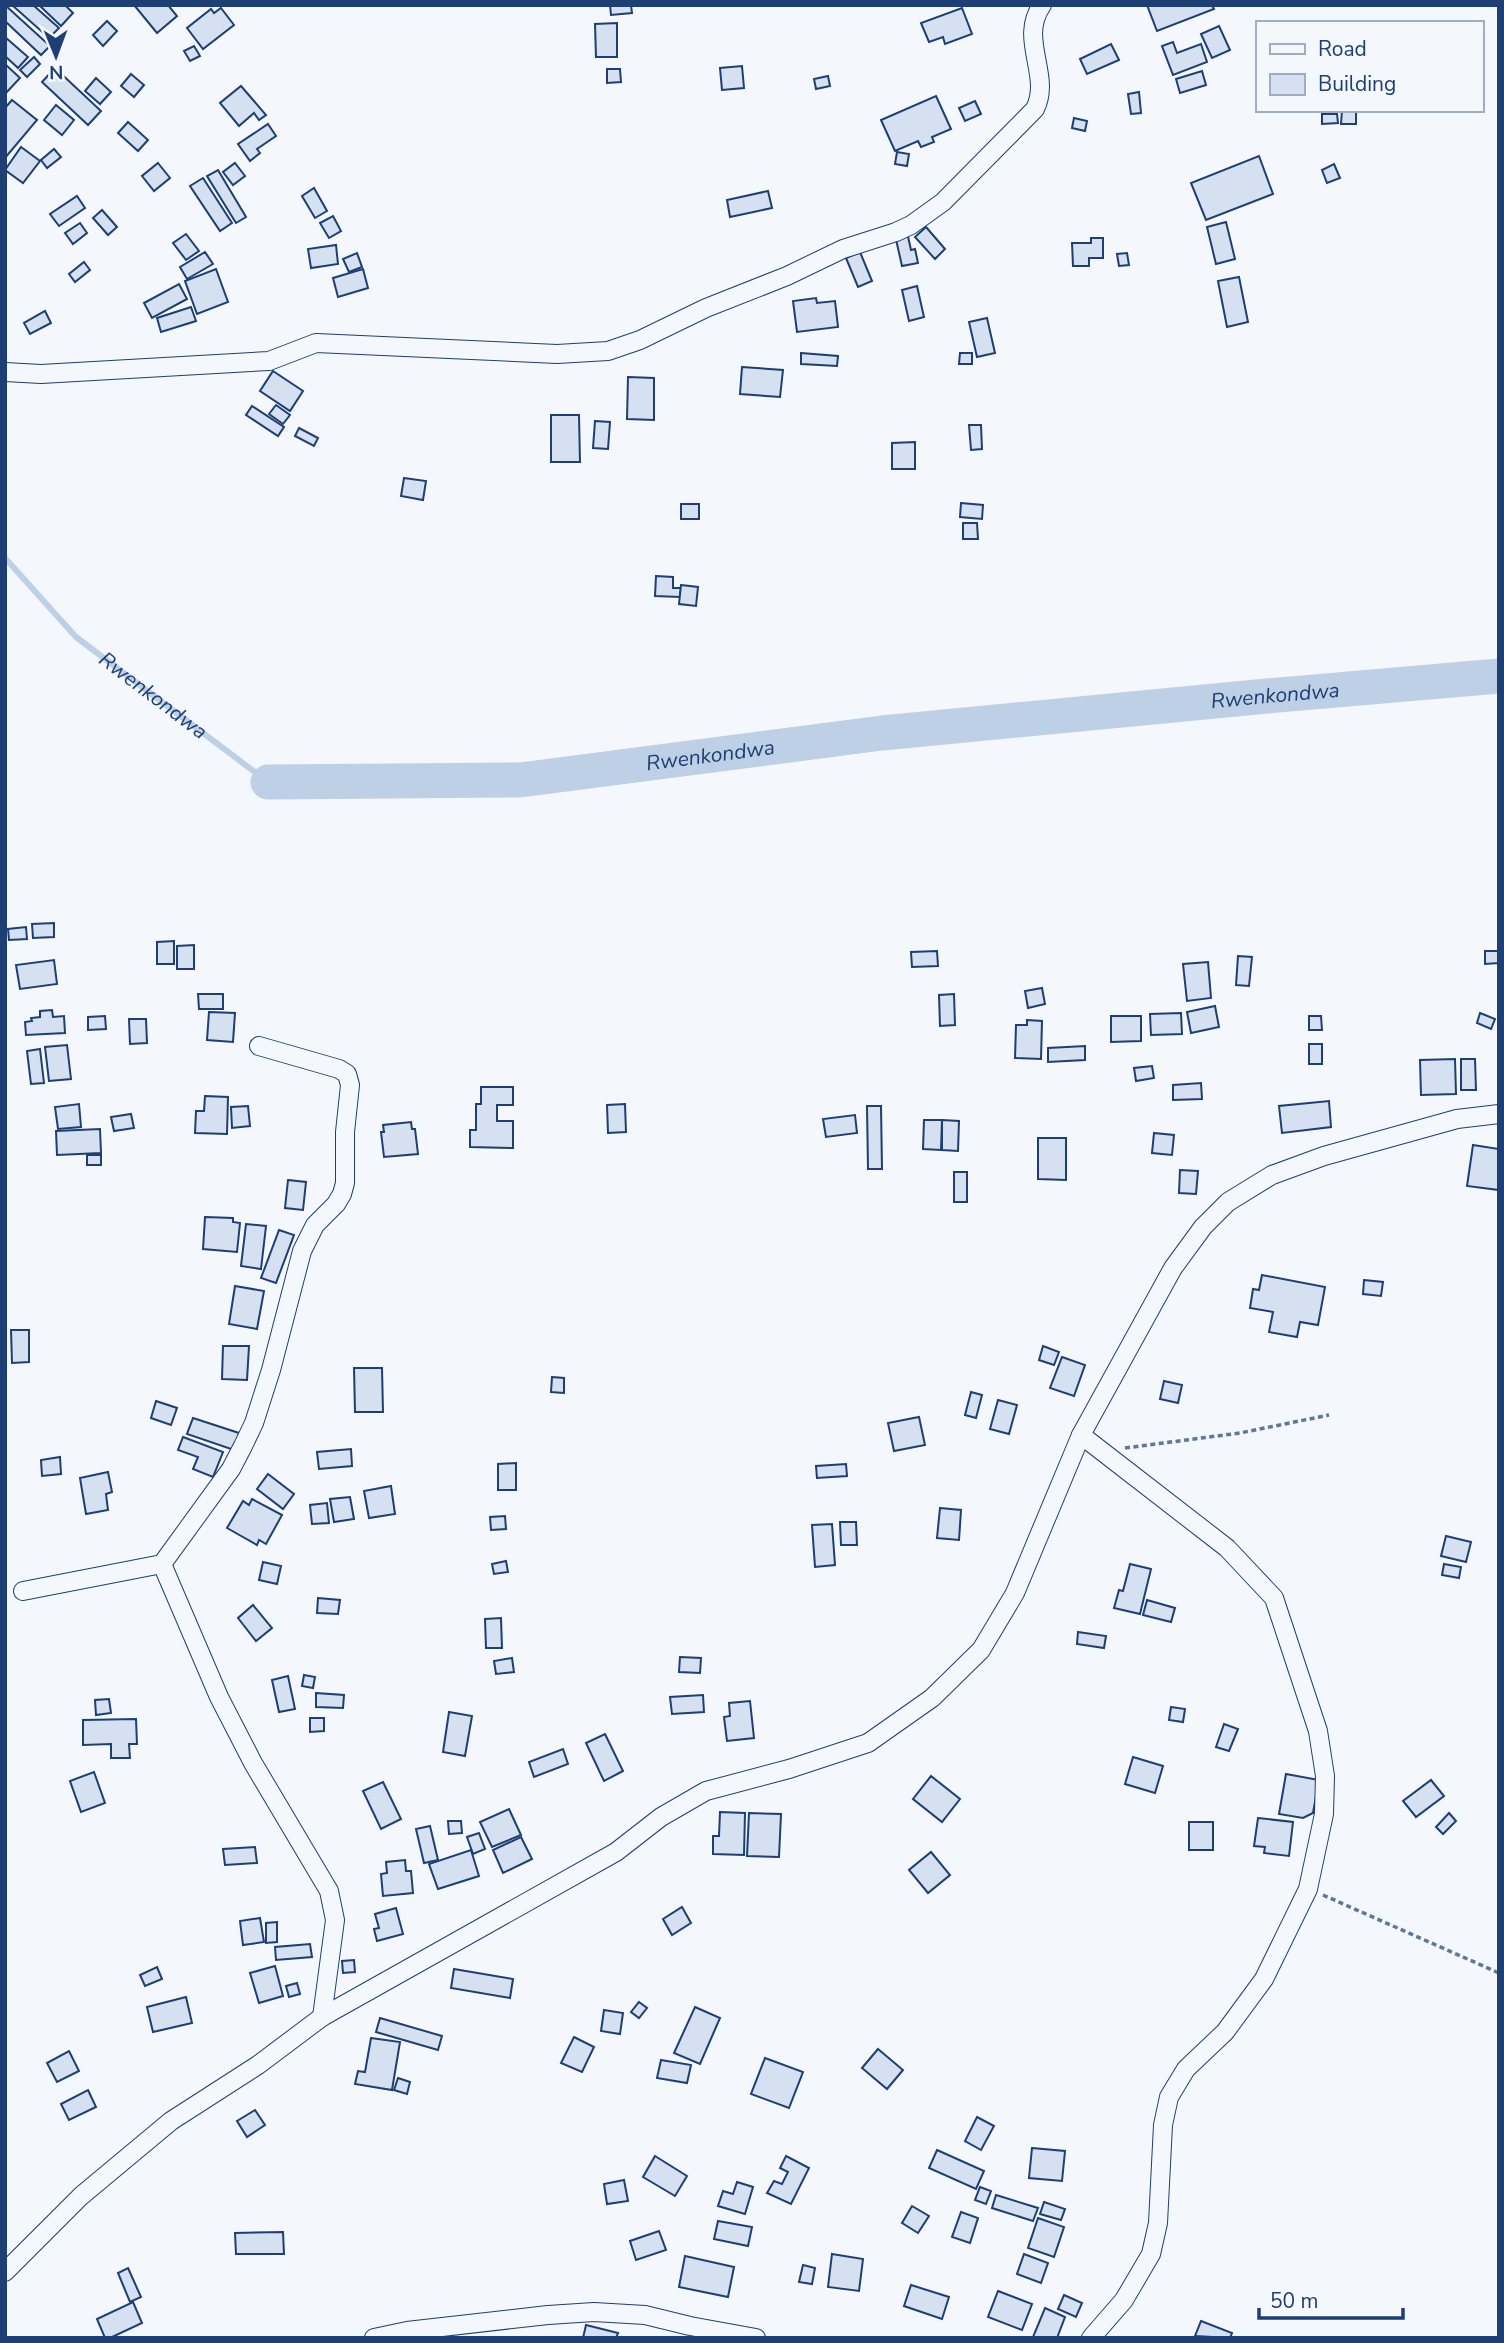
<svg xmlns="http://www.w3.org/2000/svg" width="1504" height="2343" viewBox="0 0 1504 2343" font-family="'Nunito Sans',sans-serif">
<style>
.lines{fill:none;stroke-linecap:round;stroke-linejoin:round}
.stream{stroke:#bed0e5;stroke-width:6}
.river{stroke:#bed0e5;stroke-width:35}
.building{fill:#d5e0f0;stroke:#1d3f73;stroke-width:2}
.minor-casing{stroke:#1d3f73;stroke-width:20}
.path{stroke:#5e769c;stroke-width:3.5;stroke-dasharray:5 3.5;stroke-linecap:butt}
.minor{stroke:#f4f7fb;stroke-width:18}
.labels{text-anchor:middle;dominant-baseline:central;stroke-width:5;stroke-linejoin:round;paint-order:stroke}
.water-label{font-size:21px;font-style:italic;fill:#1d3f73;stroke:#f4f7fb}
</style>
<rect width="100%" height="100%" fill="#f4f7fb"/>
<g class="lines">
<path class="stream" id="s1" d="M5 558 76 637 268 782"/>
<path class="river" id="s2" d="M268 782 520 780 882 733 1267 696 1499 676"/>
</g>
<g class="building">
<polygon points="5,5 50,46 41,55 5,21"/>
<polygon points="12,5 33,5 59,28 49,38"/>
<polygon points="39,5 65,5 73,13 61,26"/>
<polygon points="134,5 168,5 177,16 157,33"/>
<polygon points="610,5 631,5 632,13 611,15"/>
<polygon points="1147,5 1212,5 1214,9 1157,31"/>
<polygon points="221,8 234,25 203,49 187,28 211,9 214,13"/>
<polygon points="962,8 972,34 945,44 943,37 929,42 921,23"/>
<polygon points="107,21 117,31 103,46 93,35"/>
<polygon points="617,23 617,57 596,57 595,24"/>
<polygon points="1219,26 1230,50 1212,58 1201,34"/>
<polygon points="5,37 28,57 18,68 5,56"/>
<polygon points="1173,42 1177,53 1201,44 1207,62 1173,75 1162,46"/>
<polygon points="1111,44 1119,60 1087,74 1080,59"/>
<polygon points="194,46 200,56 190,61 184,51"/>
<polygon points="34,57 40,64 27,77 20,70"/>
<polygon points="5,64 20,78 5,94"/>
<polygon points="742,66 744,88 722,90 720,68"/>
<polygon points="55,68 101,111 88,125 42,82"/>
<polygon points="607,69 620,69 621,82 607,83"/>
<polygon points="1202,71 1206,85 1180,93 1176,79"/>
<polygon points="131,74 144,85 134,97 121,86"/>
<polygon points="828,76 830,86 816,89 814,79"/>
<polygon points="96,78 111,92 100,104 85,91"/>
<polygon points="241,86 266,115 259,120 254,113 239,126 220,103"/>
<polygon points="1139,92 1141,113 1131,114 1128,94"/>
<polygon points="936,96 951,129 932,137 934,142 921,147 918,141 895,151 881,120"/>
<polygon points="12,100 37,120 5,158 5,108"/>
<polygon points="975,101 981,114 965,121 959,108"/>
<polygon points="56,105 74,120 62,135 44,120"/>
<polygon points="1342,110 1356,110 1356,124 1341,124"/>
<polygon points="1322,114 1337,114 1338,123 1322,124"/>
<polygon points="1074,118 1087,121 1085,131 1072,128"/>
<polygon points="128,122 148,140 138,151 118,133"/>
<polygon points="268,124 276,136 257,149 260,153 250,161 238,144"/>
<polygon points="21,147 40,161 23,183 5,170"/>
<polygon points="54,149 61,157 47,168 41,160"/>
<polygon points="897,152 909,154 907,166 895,164"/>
<polygon points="1259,156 1273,194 1206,220 1191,183"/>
<polygon points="158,163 170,178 154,191 142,176"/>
<polygon points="235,163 245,176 233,185 223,172"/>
<polygon points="1334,164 1340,178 1327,183 1322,170"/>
<polygon points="218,170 246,217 236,223 207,176"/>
<polygon points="203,178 232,223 220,231 190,186"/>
<polygon points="314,188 327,211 315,218 302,196"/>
<polygon points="768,191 772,208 730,217 727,200"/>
<polygon points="77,196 85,208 59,226 50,214"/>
<polygon points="102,210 117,227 108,235 93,218"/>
<polygon points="333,216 341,231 329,238 320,223"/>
<polygon points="1226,222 1235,259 1216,264 1207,227"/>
<polygon points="80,223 87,233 73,244 65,233"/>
<polygon points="926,227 945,249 935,259 915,237"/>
<polygon points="907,232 911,250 915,249 918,263 902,266 895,235"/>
<polygon points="186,234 199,251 186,260 173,243"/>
<polygon points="1091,238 1103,238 1103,258 1089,258 1089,266 1073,266 1072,243 1091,243"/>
<polygon points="336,245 338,264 311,268 308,249"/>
<polygon points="205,252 213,264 187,279 180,267"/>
<polygon points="860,252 872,281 858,287 846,258"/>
<polygon points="357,253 362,267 349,272 343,259"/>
<polygon points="1127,253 1129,265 1119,266 1117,254"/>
<polygon points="84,262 90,270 75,282 69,274"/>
<polygon points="216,269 228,302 197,314 185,281"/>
<polygon points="363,269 368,288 338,297 333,278"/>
<polygon points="1239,277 1248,322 1227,327 1218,281"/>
<polygon points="179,284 187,299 152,318 144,303"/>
<polygon points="917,286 924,317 909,321 902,290"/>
<polygon points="816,298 817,303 835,301 838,327 797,332 793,301"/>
<polygon points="191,307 196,321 161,332 157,318"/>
<polygon points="45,311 51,323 30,334 24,323"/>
<polygon points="987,318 995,353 977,357 969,322"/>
<polygon points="801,353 838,356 837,366 801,364"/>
<polygon points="960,353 972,353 972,364 959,364"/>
<polygon points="742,367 783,370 780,397 740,394"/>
<polygon points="273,371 303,391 290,411 260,391"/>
<polygon points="628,377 654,378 654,420 627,419"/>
<polygon points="276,405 290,415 283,424 269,414"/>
<polygon points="252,406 284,427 278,436 246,415"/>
<polygon points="551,415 579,415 580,462 551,462"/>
<polygon points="595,421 610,422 608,449 593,448"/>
<polygon points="969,425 981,425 982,449 971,450"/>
<polygon points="299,428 318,438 314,446 295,436"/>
<polygon points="915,442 915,469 892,469 892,443"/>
<polygon points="404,478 426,481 423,500 401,496"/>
<polygon points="961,503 983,505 982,519 960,517"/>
<rect x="681" y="504" width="18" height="15"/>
<polygon points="963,523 977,523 978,539 963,539"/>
<polygon points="656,576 673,577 673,588 681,588 680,597 655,596"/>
<polygon points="681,585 698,587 696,606 679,604"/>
<polygon points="54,923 54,937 33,938 32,924"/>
<polygon points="26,927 27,939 9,940 8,929"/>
<polygon points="174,941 174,964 157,964 157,942"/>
<polygon points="194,945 194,969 177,969 177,946"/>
<polygon points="937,951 938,966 912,967 911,952"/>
<polygon points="1485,951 1499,951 1499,963 1485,964"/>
<polygon points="1238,956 1252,957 1249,986 1236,985"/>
<polygon points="54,960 57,984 20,989 16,965"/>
<polygon points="1208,962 1211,998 1187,1001 1183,964"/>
<polygon points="1042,988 1045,1004 1028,1008 1025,991"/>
<polygon points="198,994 223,994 223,1009 199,1009"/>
<polygon points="954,994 955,1025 940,1026 939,995"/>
<polygon points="1215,1006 1219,1027 1191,1033 1187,1012"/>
<polygon points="52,1010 53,1017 64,1016 65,1033 26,1035 25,1022 32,1021 31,1018 40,1017 40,1011"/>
<polygon points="209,1012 235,1013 233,1042 207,1040"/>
<polygon points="1181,1013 1182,1034 1151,1035 1150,1014"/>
<polygon points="1480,1013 1495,1019 1491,1029 1477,1023"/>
<polygon points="105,1016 106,1029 88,1030 88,1017"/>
<polygon points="1111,1016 1141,1016 1141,1041 1111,1042"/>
<polygon points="1309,1016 1321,1016 1322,1030 1309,1030"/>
<polygon points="129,1019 146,1019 147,1043 130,1044"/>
<polygon points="1027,1020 1042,1021 1041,1059 1015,1058 1016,1025 1027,1025"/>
<rect x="1309" y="1044" width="13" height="20"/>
<polygon points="67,1045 71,1079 49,1081 45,1047"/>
<polygon points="1085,1046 1085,1060 1048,1062 1048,1048"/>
<polygon points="40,1049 44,1083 31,1084 27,1051"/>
<polygon points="1455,1059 1456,1094 1421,1095 1420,1060"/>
<polygon points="1461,1059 1475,1059 1476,1090 1461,1090"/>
<polygon points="1152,1066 1154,1078 1136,1081 1134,1068"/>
<polygon points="1201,1083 1202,1099 1173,1100 1173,1085"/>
<polygon points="481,1087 513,1087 513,1105 497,1105 497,1121 513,1121 513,1148 470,1147 470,1130 476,1130 476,1104 481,1104"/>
<polygon points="205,1096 228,1097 227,1134 195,1133 196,1111 204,1111"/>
<polygon points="1329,1101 1331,1127 1282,1133 1279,1106"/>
<polygon points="79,1104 81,1127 58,1129 55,1107"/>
<polygon points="625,1104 626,1132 608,1133 607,1105"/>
<polygon points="248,1106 250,1126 232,1128 231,1107"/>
<polygon points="867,1106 881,1106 882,1169 868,1169"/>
<polygon points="131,1114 134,1128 114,1131 111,1117"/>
<polygon points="855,1115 857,1133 826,1137 823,1119"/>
<polygon points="924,1120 942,1120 941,1150 923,1149"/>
<polygon points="942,1120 959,1121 958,1151 942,1150"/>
<polygon points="411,1122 412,1129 415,1129 418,1154 384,1157 381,1132 384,1132 383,1125"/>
<polygon points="100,1129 101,1153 57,1155 56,1131"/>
<polygon points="1154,1133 1174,1135 1172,1155 1152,1153"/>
<polygon points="1038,1138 1066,1138 1066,1180 1038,1179"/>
<polygon points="1473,1145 1499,1149 1499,1190 1467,1186"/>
<rect x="87" y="1155" width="14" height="10"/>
<polygon points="1180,1170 1198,1171 1196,1194 1179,1193"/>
<rect x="954" y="1172" width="13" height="30"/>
<polygon points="288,1180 306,1182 303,1210 285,1208"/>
<polygon points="205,1217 233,1218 233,1222 240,1223 237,1252 203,1249"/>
<polygon points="246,1224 266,1226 261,1269 241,1266"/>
<polygon points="279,1230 294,1235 276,1283 261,1278"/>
<polygon points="1262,1275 1325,1287 1318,1325 1300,1322 1297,1337 1269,1332 1273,1312 1250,1308 1253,1289 1259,1290"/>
<polygon points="1364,1280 1383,1282 1381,1296 1363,1294"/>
<polygon points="235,1286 264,1291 257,1329 229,1324"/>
<polygon points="11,1330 29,1330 29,1362 12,1363"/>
<polygon points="223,1346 249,1346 247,1380 222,1379"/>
<polygon points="1043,1346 1059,1352 1054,1365 1039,1360"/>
<polygon points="1062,1357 1085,1365 1074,1396 1050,1388"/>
<polygon points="354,1368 382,1368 383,1412 355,1412"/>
<polygon points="552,1377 564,1378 564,1393 551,1392"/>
<polygon points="1164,1381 1182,1385 1178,1403 1160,1399"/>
<polygon points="971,1392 982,1395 976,1418 965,1415"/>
<polygon points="998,1400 1017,1405 1009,1434 990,1429"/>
<polygon points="156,1401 177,1408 171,1425 151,1418"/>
<polygon points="919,1417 925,1445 894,1451 888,1423"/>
<polygon points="193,1418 239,1433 234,1450 187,1434"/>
<polygon points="183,1437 223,1452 213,1477 193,1469 198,1457 178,1450"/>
<polygon points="351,1449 352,1466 319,1469 317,1452"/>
<polygon points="60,1457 61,1474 42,1476 41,1460"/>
<polygon points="516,1463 516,1490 498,1490 498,1464"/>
<polygon points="846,1464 847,1476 817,1478 816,1466"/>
<polygon points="108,1472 112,1492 106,1494 108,1510 86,1514 80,1478"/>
<polygon points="268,1474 294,1494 283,1509 257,1489"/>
<polygon points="391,1486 395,1514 369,1518 364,1491"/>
<polygon points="350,1497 354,1519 334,1522 330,1499"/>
<polygon points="252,1499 282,1515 266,1544 259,1540 257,1545 227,1528 243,1501 249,1505"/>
<polygon points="327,1503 329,1523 312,1524 310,1505"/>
<polygon points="940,1508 961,1510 959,1540 937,1538"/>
<polygon points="505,1516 506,1529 491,1530 490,1517"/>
<polygon points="840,1522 856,1522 857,1545 841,1545"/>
<polygon points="832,1524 835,1565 815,1567 812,1525"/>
<polygon points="1446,1536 1471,1542 1466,1562 1441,1556"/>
<polygon points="506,1561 508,1572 494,1574 492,1564"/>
<polygon points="263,1562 281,1566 277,1584 259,1580"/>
<polygon points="1130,1564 1151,1569 1140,1614 1114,1608 1119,1590 1123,1591"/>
<polygon points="1444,1564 1461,1567 1459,1578 1442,1575"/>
<polygon points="318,1598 340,1600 338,1614 317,1613"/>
<polygon points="1147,1600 1175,1608 1171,1622 1143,1615"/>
<polygon points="253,1605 272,1628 256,1641 238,1618"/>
<polygon points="501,1618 502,1648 486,1648 485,1619"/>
<polygon points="1078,1632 1106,1636 1104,1648 1077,1644"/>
<polygon points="680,1657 701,1658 700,1673 679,1672"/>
<polygon points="512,1658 514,1672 496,1674 494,1661"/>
<polygon points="304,1675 315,1677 313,1688 302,1686"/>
<polygon points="288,1676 295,1709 279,1712 272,1680"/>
<polygon points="316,1693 344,1695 343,1708 316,1707"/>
<polygon points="703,1695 704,1712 672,1714 670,1697"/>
<polygon points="109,1699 111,1713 96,1715 95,1700"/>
<polygon points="750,1701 754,1738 727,1741 724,1717 730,1716 729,1703"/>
<polygon points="1171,1707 1185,1709 1183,1722 1169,1720"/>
<polygon points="449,1712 472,1716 465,1756 443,1752"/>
<polygon points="310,1718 324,1718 324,1731 310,1732"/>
<polygon points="136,1719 137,1744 129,1744 130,1758 111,1758 111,1744 83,1745 83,1720"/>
<polygon points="1224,1724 1238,1729 1229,1751 1216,1747"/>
<polygon points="605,1734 623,1771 604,1781 586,1743"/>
<polygon points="563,1749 568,1764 534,1777 529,1762"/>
<polygon points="1133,1757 1163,1766 1155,1793 1125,1784"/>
<polygon points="94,1772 105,1803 81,1812 70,1781"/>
<polygon points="1286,1774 1319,1780 1313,1813 1303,1818 1279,1814"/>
<polygon points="931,1776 960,1799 942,1822 913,1799"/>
<polygon points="1431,1780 1444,1796 1416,1817 1403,1801"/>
<polygon points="383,1782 401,1819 381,1829 363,1791"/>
<polygon points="509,1809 521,1835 492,1847 480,1822"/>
<polygon points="720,1812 745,1813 744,1855 713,1854 713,1836 719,1836"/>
<polygon points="749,1813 781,1814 779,1857 747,1856"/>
<polygon points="1449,1813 1456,1821 1443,1834 1436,1827"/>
<polygon points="1258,1818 1293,1822 1289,1856 1264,1853 1265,1847 1254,1846"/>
<polygon points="448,1821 461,1821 462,1833 449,1834"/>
<rect x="1189" y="1822" width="24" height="28"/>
<polygon points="430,1826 438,1860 424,1863 416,1829"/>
<polygon points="479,1833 485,1849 473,1854 467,1837"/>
<polygon points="521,1837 532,1859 503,1873 493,1850"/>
<polygon points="255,1847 257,1863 225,1865 223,1849"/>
<polygon points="471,1850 479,1876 438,1889 429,1864"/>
<polygon points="931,1852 950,1875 928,1893 909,1870"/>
<polygon points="405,1860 406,1871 411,1871 413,1893 383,1896 381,1874 387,1873 386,1862"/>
<polygon points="682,1907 691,1923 672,1935 663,1919"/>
<polygon points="396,1908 403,1934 377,1941 374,1929 379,1928 375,1914"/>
<polygon points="260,1918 264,1942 243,1945 240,1921"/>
<polygon points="277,1922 277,1942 266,1943 266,1923"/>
<polygon points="310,1944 312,1957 276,1960 275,1947"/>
<polygon points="354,1960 355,1972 343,1973 342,1961"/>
<polygon points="275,1966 283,1996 259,2003 250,1973"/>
<polygon points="157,1967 162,1979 145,1986 140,1975"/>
<polygon points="454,1969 513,1979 510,1998 451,1988"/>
<polygon points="297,1983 300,1994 289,1997 286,1986"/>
<polygon points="186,1997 192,2023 153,2032 147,2007"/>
<polygon points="639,2002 647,2008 639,2018 631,2012"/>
<polygon points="695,2007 720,2018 700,2064 674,2053"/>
<polygon points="604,2010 623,2013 620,2034 601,2031"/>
<polygon points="380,2018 442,2036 438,2050 376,2032"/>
<polygon points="574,2037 594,2047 582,2072 561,2063"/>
<polygon points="371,2038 400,2042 392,2090 355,2084 358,2071 365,2072"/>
<polygon points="878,2049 903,2070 887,2089 862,2068"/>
<polygon points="69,2051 79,2071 57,2082 47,2063"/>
<polygon points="765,2058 803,2072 789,2108 751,2094"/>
<polygon points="661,2060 691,2065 687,2083 657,2078"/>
<polygon points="398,2078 410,2082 407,2094 394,2090"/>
<polygon points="88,2090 96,2107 69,2120 61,2104"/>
<polygon points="255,2110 265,2125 247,2137 237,2121"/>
<polygon points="977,2117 994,2126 981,2150 965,2141"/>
<polygon points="1032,2148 1065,2151 1062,2181 1029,2178"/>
<polygon points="937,2150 984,2171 976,2189 929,2168"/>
<polygon points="655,2156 687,2176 675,2196 643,2177"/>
<polygon points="786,2156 809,2168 791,2204 767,2193 774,2181 782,2184 788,2172 780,2168"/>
<polygon points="624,2180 628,2201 607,2204 604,2184"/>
<polygon points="737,2182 753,2187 745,2214 718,2206 723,2191 733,2194"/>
<polygon points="980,2187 991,2191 986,2204 975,2200"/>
<polygon points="996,2195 1038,2208 1033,2221 992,2208"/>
<polygon points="1044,2202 1065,2209 1061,2220 1040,2214"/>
<polygon points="912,2206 929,2216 918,2233 902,2223"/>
<polygon points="961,2212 978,2218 970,2243 952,2237"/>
<polygon points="1038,2218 1064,2227 1054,2257 1028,2248"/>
<polygon points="718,2221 752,2227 748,2246 714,2239"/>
<polygon points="659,2231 666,2250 636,2260 630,2241"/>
<polygon points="283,2232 284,2254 236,2254 235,2233"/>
<polygon points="832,2254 863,2259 859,2291 828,2287"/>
<polygon points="1024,2254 1048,2263 1041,2283 1017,2274"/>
<polygon points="685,2256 734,2267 728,2297 679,2287"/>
<polygon points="803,2265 815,2268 812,2284 799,2282"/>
<polygon points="128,2268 141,2297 130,2302 118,2273"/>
<polygon points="911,2285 949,2297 942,2319 904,2306"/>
<polygon points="998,2291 1032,2304 1022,2330 988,2317"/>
<polygon points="1064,2295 1082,2303 1076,2317 1058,2309"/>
<polygon points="133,2302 142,2323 110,2338 105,2338 97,2319"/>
<polygon points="1045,2308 1065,2317 1057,2338 1033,2337"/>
<polygon points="1201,2321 1232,2333 1230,2338 1195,2336"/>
<polygon points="586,2325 618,2333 616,2338 583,2338"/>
</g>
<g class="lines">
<g class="minor-casing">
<g id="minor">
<path d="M5 372 41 374 269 361 316 343 557 354 608 351 640 340 706 308 787 276 843 249 896 232 911 225 943 202 1035 109C1052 75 1018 39 1042 5"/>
<polyline points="1081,1435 1227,1548 1274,1598 1318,1731 1325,1776 1324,1814 1308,1889 1264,1979 1225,2032 1186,2069 1169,2097 1163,2125 1158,2223 1151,2254 1124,2300 1091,2338"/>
<polyline points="162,1564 219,1697 253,1763 329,1891 335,1920 322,2017"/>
<polyline points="23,1591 162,1564 231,1469 243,1446 254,1423 271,1370 302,1251 315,1225 336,1204 342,1194 345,1183 345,1132 350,1085 347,1074 339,1069 259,1046"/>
<polyline points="5,2272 81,2196 171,2121 258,2065 322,2017 616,1852 661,1817 706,1791 789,1769 868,1743 932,1698 981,1650 1015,1593 1081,1435 1173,1268 1203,1227 1228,1202 1272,1175 1324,1156 1457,1119 1499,1114"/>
<polyline points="374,2338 407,2331 548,2315 594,2312 645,2315 690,2326 756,2338"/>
</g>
</g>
<g class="path">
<polyline points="1125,1448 1240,1433 1329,1415"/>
<polyline points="1323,1895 1499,1973"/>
</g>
<use href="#minor" class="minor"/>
</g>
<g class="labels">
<g class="water-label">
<text stroke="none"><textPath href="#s1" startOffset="203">Rwenkondwa</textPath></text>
<text stroke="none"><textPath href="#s2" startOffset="1012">Rwenkondwa</textPath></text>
<text stroke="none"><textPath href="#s2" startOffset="444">Rwenkondwa</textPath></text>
</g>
</g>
<rect width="1504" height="2343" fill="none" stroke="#1d3f73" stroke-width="14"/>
<rect x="1256" y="21" width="228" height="91" fill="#f4f7fb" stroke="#9eadc5" stroke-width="2"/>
<rect x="1270" y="44" width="35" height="10" fill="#f4f7fb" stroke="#9eadc5" stroke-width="2"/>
<text x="1318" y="56" font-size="21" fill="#1d3f73">Road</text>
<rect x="1270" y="74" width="35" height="21" fill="#d5e0f0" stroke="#9eadc5" stroke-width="2"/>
<text x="1318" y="91" font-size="21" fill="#1d3f73">Building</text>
<g transform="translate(56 56) rotate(179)" stroke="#f4f7fb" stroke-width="5" paint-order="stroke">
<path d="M0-5L12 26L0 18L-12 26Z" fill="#1d3f73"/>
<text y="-10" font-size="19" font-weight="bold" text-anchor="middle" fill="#1d3f73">N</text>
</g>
<path d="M1259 2308v10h144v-10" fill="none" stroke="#1d3f73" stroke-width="3.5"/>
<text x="1270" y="2308" font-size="21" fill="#1d3f73" stroke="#f4f7fb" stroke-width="5" paint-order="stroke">50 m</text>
</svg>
